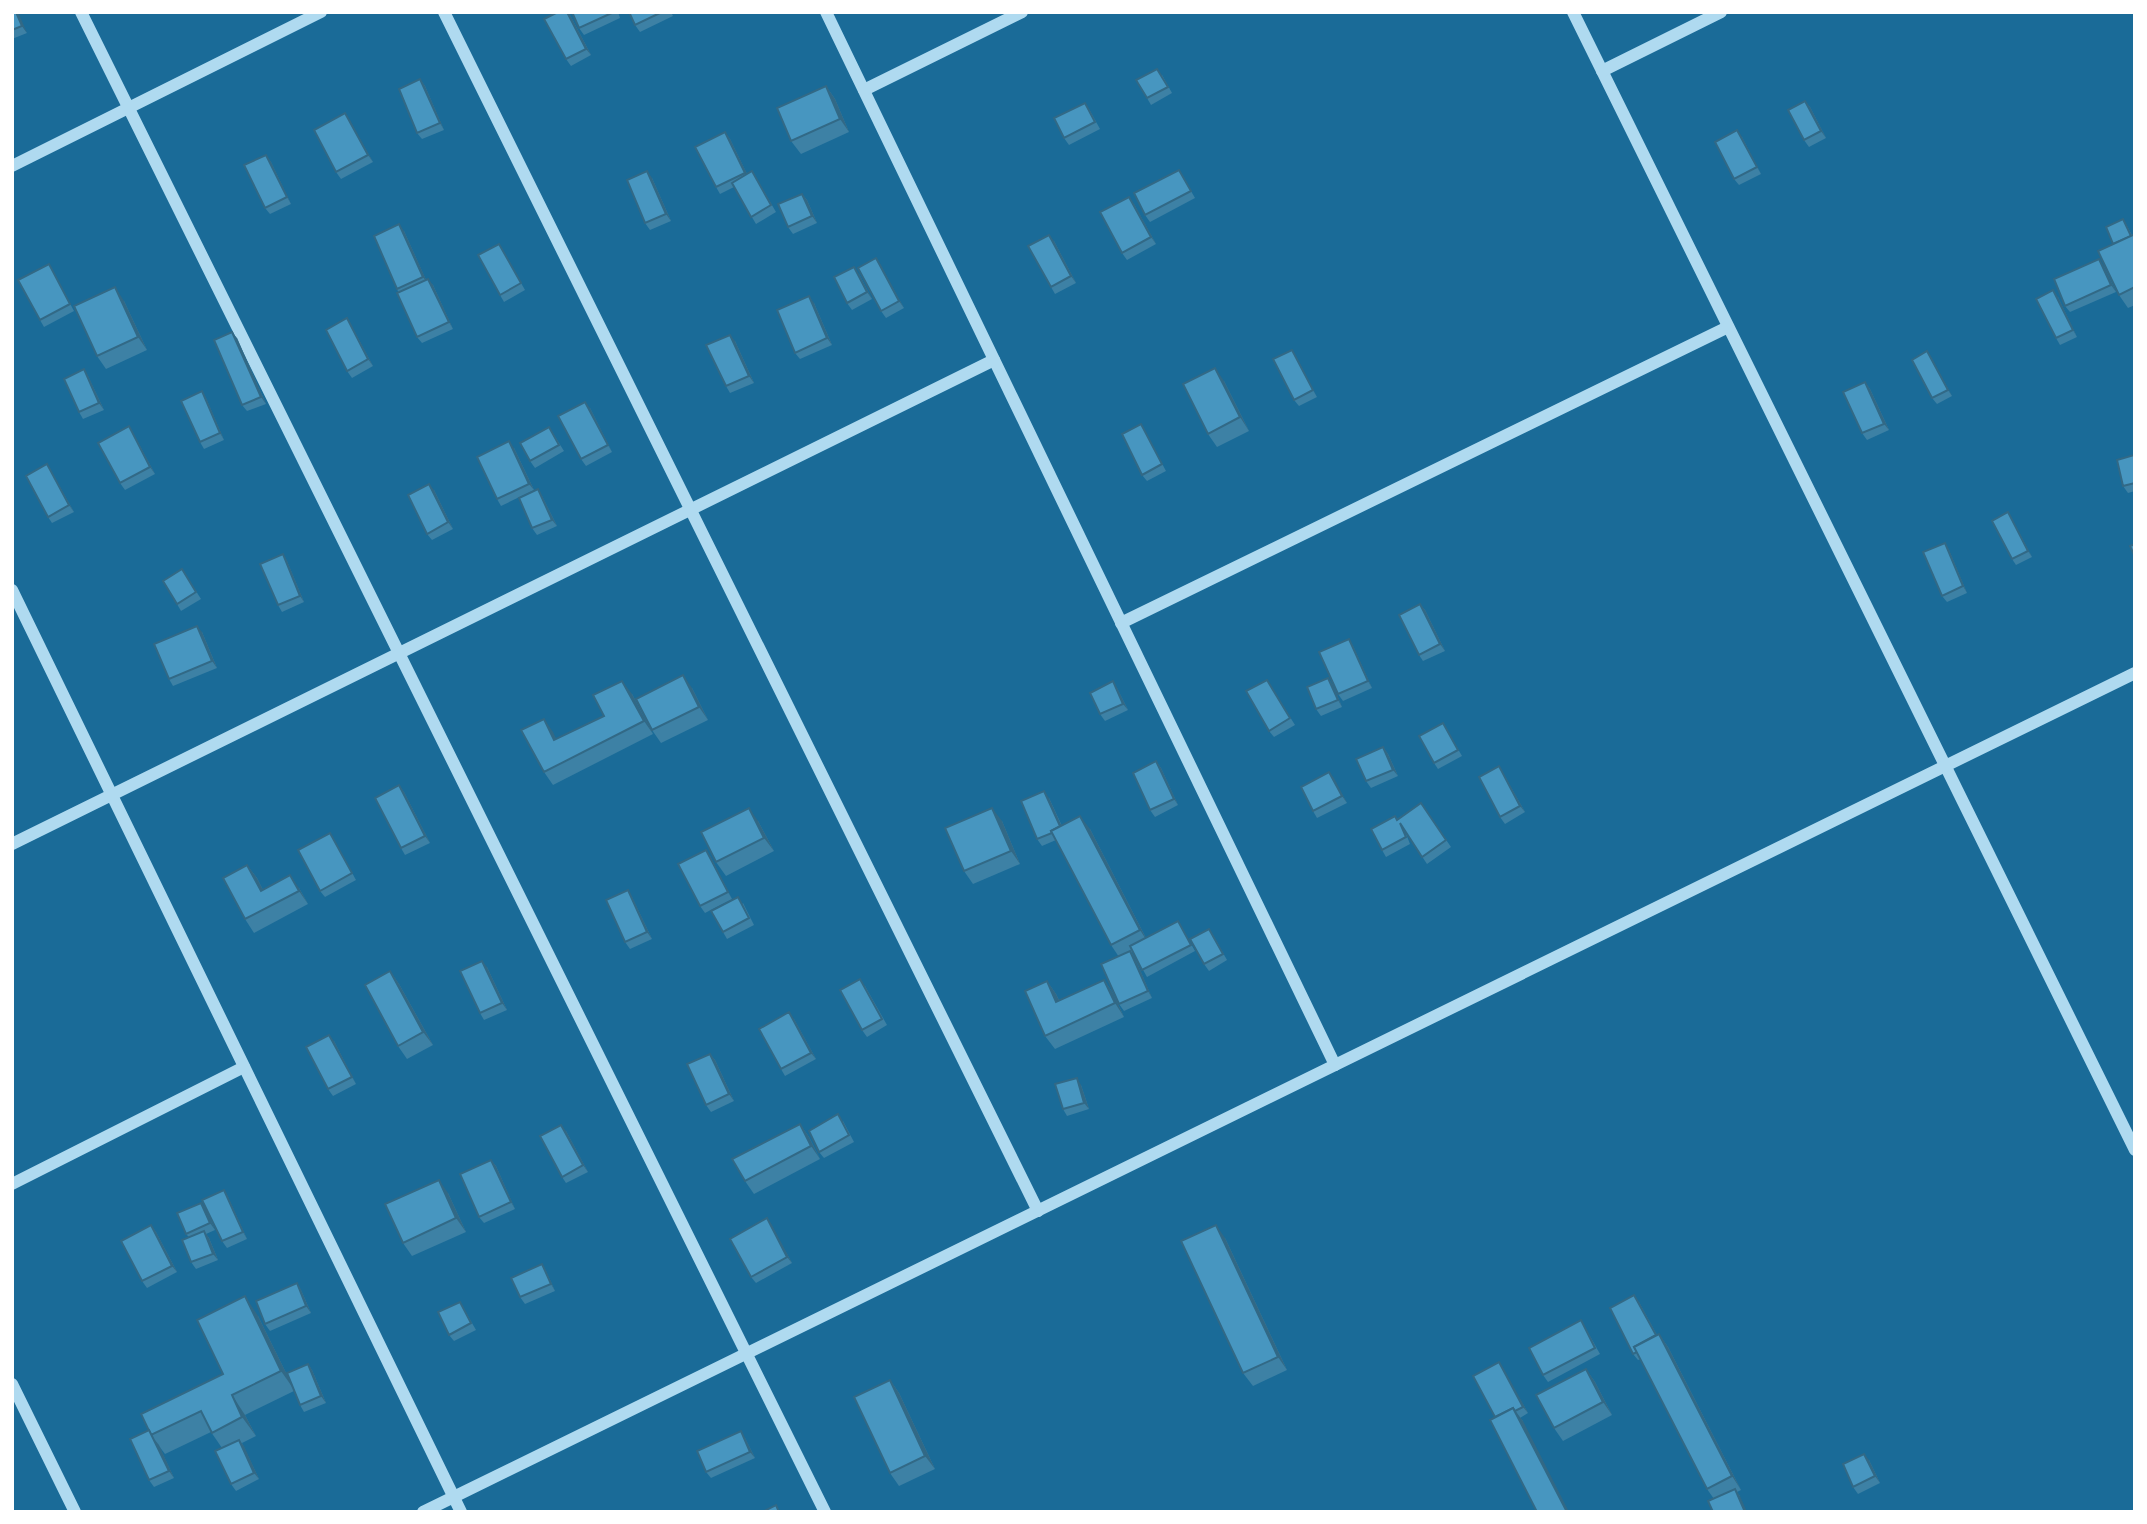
<svg xmlns="http://www.w3.org/2000/svg" width="2147" height="1524" viewBox="0 0 2147 1524" font-family="Ubuntu,sans-serif">
<style>
.lines{fill:none;stroke-linecap:round;stroke-linejoin:round}
.minor{stroke:#afdaf0;stroke-width:12}
.wall{fill:#3d81a5}
.shaded-wall{fill:#326986}
.building{fill:#4796c0;stroke:#326986;stroke-width:2}
</style>
<rect width="100%" height="100%" fill="#1a6b98"/>
<g class="lines">
<g class="minor">
<polyline points="81,12 825,1512"/>
<polyline points="444,12 1038,1211"/>
<polyline points="826,12 1335,1065"/>
<polyline points="1573,12 2135,1150"/>
<polyline points="1602,71 1721,12"/>
<polyline points="864,90 1022,12"/>
<polyline points="12,166 321,12"/>
<polyline points="12,590 461,1512"/>
<polyline points="1121,623 1728,327"/>
<polyline points="12,844 994,360"/>
<polyline points="12,1184 244,1067"/>
<polyline points="12,1384 75,1512"/>
<polyline points="423,1512 2135,673"/>
</g>
</g>
<g class="wall">
<polygon points="12,12 27,33 12,39"/>
<polygon points="572,12 618,12 620,18 584,35 579,28"/>
<polygon points="629,12 671,12 673,16 640,32 635,25"/>
<polygon points="570,15 591,55 571,66 566,59"/>
<polygon points="1162,75 1172,93 1151,105 1147,98"/>
<polygon points="420,79 425,86 444,130 422,139 417,133"/>
<polygon points="826,86 835,99 849,132 801,154 791,141"/>
<polygon points="1805,101 1810,107 1826,138 1809,147 1804,140"/>
<polygon points="1089,109 1100,129 1069,145 1064,138"/>
<polygon points="345,113 373,162 341,179 336,172"/>
<polygon points="725,132 730,139 747,174 752,171 776,212 756,224 734,187 720,194 716,187"/>
<polygon points="1742,137 1761,174 1739,185 1734,179"/>
<polygon points="266,155 271,162 291,204 270,214 265,208"/>
<polygon points="1179,170 1195,198 1150,222 1145,215"/>
<polygon points="652,178 671,221 650,230 645,223"/>
<polygon points="802,194 807,200 817,223 793,234 788,227"/>
<polygon points="1134,204 1156,244 1127,260 1122,253"/>
<polygon points="2123,219 2132,235 2135,234 2135,305 2128,308 2119,295"/>
<polygon points="404,231 426,280 433,285 453,329 422,343 417,337 397,289"/>
<polygon points="1054,241 1076,283 1055,294 1051,287"/>
<polygon points="499,244 525,290 504,302 500,295"/>
<polygon points="876,258 904,308 886,318 881,311"/>
<polygon points="49,264 74,311 44,327 40,320"/>
<polygon points="2104,266 2116,292 2070,312 2065,306"/>
<polygon points="859,274 872,299 852,310 847,303"/>
<polygon points="2058,297 2077,337 2060,345 2056,338"/>
<polygon points="124,301 147,350 106,369 97,356"/>
<polygon points="814,303 832,345 800,359 795,353"/>
<polygon points="347,318 351,325 373,366 352,378 347,371"/>
<polygon points="237,338 266,404 247,411 242,405"/>
<polygon points="735,341 754,383 730,393 726,386"/>
<polygon points="1292,350 1317,397 1299,406 1294,400"/>
<polygon points="1927,351 1952,396 1937,404 1932,398"/>
<polygon points="84,369 88,376 104,410 83,419 79,412"/>
<polygon points="1224,381 1249,431 1217,447 1208,434"/>
<polygon points="1865,382 1870,389 1889,430 1867,440 1862,433"/>
<polygon points="202,391 206,398 224,440 204,449 200,442"/>
<polygon points="590,408 612,452 586,466 581,459"/>
<polygon points="1141,424 1166,471 1147,481 1142,475"/>
<polygon points="549,427 564,451 535,468 530,461"/>
<polygon points="133,433 155,474 125,490 120,483"/>
<polygon points="514,448 534,490 501,506 497,499"/>
<polygon points="2135,456 2135,491 2128,493 2123,486"/>
<polygon points="51,471 74,512 52,523 48,517"/>
<polygon points="434,490 453,529 432,540 427,534"/>
<polygon points="542,496 557,526 537,535 532,528"/>
<polygon points="2012,519 2032,557 2016,565 2012,559"/>
<polygon points="1945,543 1949,550 1967,593 1947,602 1942,596"/>
<polygon points="283,554 287,561 304,602 282,612 278,605"/>
<polygon points="182,569 201,599 181,611 177,604"/>
<polygon points="1420,604 1425,610 1445,651 1423,661 1419,655"/>
<polygon points="202,632 217,668 173,686 169,679"/>
<polygon points="1353,646 1372,688 1343,701 1338,694"/>
<polygon points="1328,678 1333,685 1342,707 1321,716 1316,709"/>
<polygon points="1267,680 1295,725 1274,737 1269,731"/>
<polygon points="692,688 708,720 661,743 652,730"/>
<polygon points="1117,688 1128,710 1105,721 1100,714"/>
<polygon points="632,694 653,734 553,785 544,772 544,719 556,739 604,716"/>
<polygon points="1443,723 1462,756 1438,769 1434,763"/>
<polygon points="1383,747 1388,754 1398,776 1371,788 1366,781"/>
<polygon points="1156,761 1161,768 1178,805 1155,817 1150,810"/>
<polygon points="1499,766 1525,812 1505,824 1500,817"/>
<polygon points="1329,772 1347,803 1317,818 1313,811"/>
<polygon points="399,785 404,792 430,843 405,855 401,848"/>
<polygon points="1049,798 1062,826 1090,829 1146,938 1182,928 1195,951 1147,977 1133,952 1132,953 1135,958 1152,998 1124,1011 1119,1004 1119,957 1111,945 1056,840 1042,846 1037,839"/>
<polygon points="1421,803 1451,847 1427,864 1405,831 1410,844 1386,857 1382,850 1397,819"/>
<polygon points="758,821 774,851 726,876 716,862"/>
<polygon points="1002,821 1020,864 973,884 964,871"/>
<polygon points="330,833 356,880 325,897 320,891"/>
<polygon points="710,856 732,899 705,913 700,906"/>
<polygon points="247,865 257,878 263,890 299,888 308,904 254,933 245,919"/>
<polygon points="632,897 652,939 630,949 625,942"/>
<polygon points="743,903 754,925 727,939 723,932"/>
<polygon points="1213,935 1227,960 1209,971 1204,964"/>
<polygon points="487,967 507,1010 484,1020 480,1013"/>
<polygon points="390,971 399,984 433,1045 407,1059 398,1046"/>
<polygon points="1104,980 1113,993 1124,1017 1055,1049 1045,1036 1047,981 1056,994 1059,1000"/>
<polygon points="865,986 887,1025 867,1037 862,1030"/>
<polygon points="794,1019 816,1059 785,1076 781,1069"/>
<polygon points="334,1041 356,1084 333,1096 328,1089"/>
<polygon points="710,1054 715,1060 734,1101 711,1112 706,1105"/>
<polygon points="1081,1085 1089,1109 1067,1116 1063,1109"/>
<polygon points="843,1121 854,1142 824,1158 819,1152"/>
<polygon points="800,1124 809,1137 820,1159 754,1194 745,1181"/>
<polygon points="566,1131 588,1172 566,1183 562,1177"/>
<polygon points="491,1160 496,1166 515,1209 484,1223 479,1217"/>
<polygon points="224,1190 228,1197 247,1239 227,1248 222,1241"/>
<polygon points="448,1193 466,1232 412,1256 403,1243"/>
<polygon points="201,1203 206,1209 215,1230 206,1234 209,1238 218,1260 196,1269 191,1262 189,1237 186,1234"/>
<polygon points="767,1218 792,1263 756,1283 751,1277"/>
<polygon points="151,1225 156,1232 177,1272 147,1288 142,1281"/>
<polygon points="1225,1238 1287,1370 1253,1386 1243,1373"/>
<polygon points="542,1264 546,1271 555,1291 525,1304 520,1297"/>
<polygon points="297,1283 301,1290 311,1313 270,1331 265,1324"/>
<polygon points="460,1302 476,1330 454,1341 449,1335"/>
<polygon points="1639,1302 1657,1335 1659,1334 1668,1347 1741,1490 1737,1492 1740,1496 1714,1499 1707,1489 1641,1359 1638,1360 1633,1354"/>
<polygon points="258,1316 290,1381 308,1364 312,1370 326,1403 304,1412 300,1405 294,1391 245,1415 256,1436 242,1443 259,1479 236,1491 231,1484 222,1448 211,1432 165,1454 159,1446 174,1478 154,1487 149,1480 149,1430 223,1374"/>
<polygon points="1581,1320 1600,1354 1548,1382 1543,1375"/>
<polygon points="1499,1362 1528,1413 1520,1418 1523,1421 1495,1417"/>
<polygon points="1586,1369 1595,1382 1612,1415 1563,1441 1554,1428"/>
<polygon points="890,1380 899,1393 935,1469 899,1486 890,1473"/>
<polygon points="745,1438 755,1458 711,1478 706,1472"/>
<polygon points="1869,1460 1880,1483 1858,1494 1853,1487"/>
</g>
<g class="shaded-wall">
<polygon points="16,12 18,12 27,33 22,26"/>
<polygon points="567,12 570,15 591,55 586,49"/>
<polygon points="420,79 425,86 444,130 440,123"/>
<polygon points="826,86 835,99 849,132 840,119"/>
<polygon points="1805,101 1810,107 1826,138 1821,131"/>
<polygon points="345,113 350,120 373,162 368,155"/>
<polygon points="1737,130 1742,137 1761,174 1757,167"/>
<polygon points="725,132 730,139 750,180 745,173"/>
<polygon points="266,155 271,162 291,204 287,197"/>
<polygon points="647,171 652,178 671,221 666,214"/>
<polygon points="802,194 807,200 817,223 812,216"/>
<polygon points="1129,197 1134,204 1156,244 1151,237"/>
<polygon points="399,224 404,231 428,284 423,277"/>
<polygon points="1049,235 1054,241 1076,283 1071,276"/>
<polygon points="876,258 881,265 904,308 899,301"/>
<polygon points="2099,259 2104,266 2116,292 2111,285"/>
<polygon points="854,267 859,274 872,299 867,292"/>
<polygon points="428,279 433,285 453,329 449,322"/>
<polygon points="115,287 124,301 147,350 138,337"/>
<polygon points="2053,290 2058,297 2077,337 2073,330"/>
<polygon points="809,296 814,303 832,345 827,338"/>
<polygon points="347,318 351,325 373,366 368,359"/>
<polygon points="232,332 237,338 266,404 261,397"/>
<polygon points="730,335 735,341 754,383 749,376"/>
<polygon points="1292,350 1296,356 1317,397 1313,390"/>
<polygon points="1927,351 1932,358 1952,396 1948,390"/>
<polygon points="1215,368 1224,381 1249,431 1240,417"/>
<polygon points="84,369 88,376 104,410 99,403"/>
<polygon points="1865,382 1870,389 1889,430 1884,424"/>
<polygon points="202,391 206,398 224,440 220,433"/>
<polygon points="585,402 590,408 612,452 608,445"/>
<polygon points="129,426 133,433 155,474 150,467"/>
<polygon points="509,441 514,448 534,490 529,484"/>
<polygon points="47,464 51,471 74,512 69,505"/>
<polygon points="429,484 434,490 453,529 448,522"/>
<polygon points="538,489 542,496 557,526 552,520"/>
<polygon points="2008,512 2012,519 2032,557 2028,551"/>
<polygon points="1945,543 1949,550 1967,593 1963,586"/>
<polygon points="283,554 287,561 304,602 300,596"/>
<polygon points="1420,604 1425,610 1445,651 1440,644"/>
<polygon points="197,626 202,632 217,668 212,661"/>
<polygon points="1349,639 1353,646 1372,688 1368,681"/>
<polygon points="683,675 692,688 708,720 699,707"/>
<polygon points="1328,678 1333,685 1342,707 1338,700"/>
<polygon points="622,681 632,694 653,734 644,721"/>
<polygon points="1113,681 1117,688 1128,710 1123,704"/>
<polygon points="544,719 553,732 563,754 554,740"/>
<polygon points="1383,747 1388,754 1398,776 1393,770"/>
<polygon points="1156,761 1161,768 1178,805 1174,799"/>
<polygon points="1499,766 1503,773 1525,812 1520,806"/>
<polygon points="1329,772 1334,778 1347,803 1342,796"/>
<polygon points="399,785 404,792 430,843 425,836"/>
<polygon points="1044,791 1049,798 1066,836 1061,829"/>
<polygon points="749,808 758,821 774,851 764,838"/>
<polygon points="992,808 1002,821 1020,864 1011,851"/>
<polygon points="1080,816 1090,829 1149,944 1140,930"/>
<polygon points="706,850 710,856 732,899 728,892"/>
<polygon points="247,865 257,878 270,904 261,891"/>
<polygon points="290,875 299,888 308,904 299,891"/>
<polygon points="628,890 632,897 652,939 647,932"/>
<polygon points="1130,951 1135,958 1152,998 1148,991"/>
<polygon points="482,961 487,967 507,1010 502,1003"/>
<polygon points="390,971 399,984 433,1045 423,1032"/>
<polygon points="1104,980 1113,993 1124,1017 1115,1003"/>
<polygon points="1047,981 1056,994 1066,1015 1056,1002"/>
<polygon points="789,1012 794,1019 816,1059 811,1053"/>
<polygon points="329,1035 334,1041 356,1084 352,1077"/>
<polygon points="710,1054 715,1060 734,1101 729,1094"/>
<polygon points="1077,1078 1081,1085 1089,1109 1084,1103"/>
<polygon points="800,1124 809,1137 820,1159 811,1146"/>
<polygon points="561,1125 566,1131 588,1172 583,1165"/>
<polygon points="491,1160 496,1166 515,1209 511,1202"/>
<polygon points="439,1180 448,1193 466,1232 456,1218"/>
<polygon points="224,1190 228,1197 247,1239 243,1232"/>
<polygon points="201,1203 206,1209 215,1230 210,1223"/>
<polygon points="767,1218 772,1225 792,1263 787,1257"/>
<polygon points="151,1225 156,1232 177,1272 172,1266"/>
<polygon points="1216,1225 1225,1238 1287,1370 1278,1357"/>
<polygon points="204,1231 209,1238 218,1260 213,1254"/>
<polygon points="542,1264 546,1271 555,1291 551,1284"/>
<polygon points="297,1283 301,1290 311,1313 306,1306"/>
<polygon points="1634,1295 1639,1302 1663,1347 1659,1340"/>
<polygon points="245,1296 258,1316 295,1391 281,1371"/>
<polygon points="1659,1334 1668,1347 1741,1490 1732,1476"/>
<polygon points="1499,1362 1504,1369 1528,1413 1523,1407"/>
<polygon points="308,1364 312,1370 326,1403 321,1396"/>
<polygon points="1586,1369 1595,1382 1612,1415 1603,1402"/>
<polygon points="890,1380 899,1393 935,1469 925,1456"/>
<polygon points="232,1395 245,1415 256,1436 242,1417"/>
<polygon points="1513,1408 1523,1421 1569,1512 1567,1512"/>
<polygon points="741,1431 745,1438 755,1458 750,1452"/>
<polygon points="154,1439 159,1445 174,1478 169,1471"/>
<polygon points="239,1440 244,1446 259,1479 254,1473"/>
<polygon points="1864,1454 1869,1460 1880,1483 1875,1476"/>
<polygon points="1735,1489 1740,1496 1747,1512 1745,1512"/>
</g>
<g class="building">
<polygon points="12,12 16,12 22,26 12,30"/>
<polygon points="558,12 567,12 586,49 566,59 544,19"/>
<polygon points="572,12 614,12 579,28"/>
<polygon points="629,12 662,12 635,25"/>
<polygon points="1157,69 1168,87 1147,98 1136,80"/>
<polygon points="420,79 440,123 417,133 399,89"/>
<polygon points="826,86 840,119 791,141 777,108"/>
<polygon points="1805,101 1821,131 1804,140 1788,110"/>
<polygon points="1085,103 1095,122 1064,138 1054,118"/>
<polygon points="345,113 368,155 336,172 314,130"/>
<polygon points="1737,130 1757,167 1734,179 1715,142"/>
<polygon points="725,132 745,173 716,187 695,147"/>
<polygon points="266,155 287,197 265,208 244,165"/>
<polygon points="1179,170 1191,191 1145,215 1134,193"/>
<polygon points="647,171 666,214 645,223 627,180"/>
<polygon points="752,171 771,205 751,217 732,183"/>
<polygon points="802,194 812,216 788,227 778,204"/>
<polygon points="1129,197 1151,237 1122,253 1100,212"/>
<polygon points="2123,219 2131,236 2113,244 2106,227"/>
<polygon points="399,224 423,277 397,289 374,236"/>
<polygon points="2135,234 2135,287 2119,295 2098,251"/>
<polygon points="1049,235 1071,276 1051,287 1028,246"/>
<polygon points="499,244 521,283 500,295 478,255"/>
<polygon points="876,258 899,301 881,311 858,268"/>
<polygon points="2099,259 2111,285 2065,306 2054,279"/>
<polygon points="49,264 70,304 40,320 18,280"/>
<polygon points="854,267 867,292 847,303 834,277"/>
<polygon points="428,279 449,322 417,337 397,293"/>
<polygon points="115,287 138,337 97,356 74,306"/>
<polygon points="2053,290 2073,330 2056,338 2036,299"/>
<polygon points="809,296 827,338 795,353 777,310"/>
<polygon points="347,318 368,359 347,371 326,330"/>
<polygon points="232,332 261,397 242,405 214,340"/>
<polygon points="730,335 749,376 726,386 706,345"/>
<polygon points="1292,350 1313,390 1294,400 1273,359"/>
<polygon points="1927,351 1948,390 1932,398 1912,360"/>
<polygon points="1215,368 1240,417 1208,434 1183,384"/>
<polygon points="84,369 99,403 79,412 64,379"/>
<polygon points="1865,382 1884,424 1862,433 1843,392"/>
<polygon points="202,391 220,433 200,442 181,401"/>
<polygon points="585,402 608,445 581,459 558,416"/>
<polygon points="1141,424 1162,464 1142,475 1122,434"/>
<polygon points="129,426 150,467 120,483 98,443"/>
<polygon points="549,427 559,445 530,461 520,443"/>
<polygon points="509,441 529,484 497,499 477,457"/>
<polygon points="2134,455 2135,483 2123,486 2117,460"/>
<polygon points="47,464 69,505 48,517 26,476"/>
<polygon points="429,484 448,522 427,534 408,495"/>
<polygon points="538,489 552,520 532,528 519,498"/>
<polygon points="2008,512 2028,551 2012,559 1992,521"/>
<polygon points="1945,543 1963,586 1942,596 1923,552"/>
<polygon points="2135,544 2135,557 2130,546"/>
<polygon points="283,554 300,596 278,605 260,564"/>
<polygon points="182,569 196,592 177,604 163,581"/>
<polygon points="1420,604 1440,644 1419,655 1399,615"/>
<polygon points="197,626 212,661 169,679 154,644"/>
<polygon points="1349,639 1368,681 1338,694 1319,652"/>
<polygon points="683,675 699,707 652,730 636,699"/>
<polygon points="1328,678 1338,700 1316,709 1307,687"/>
<polygon points="1267,680 1290,718 1269,731 1246,691"/>
<polygon points="622,681 644,721 544,772 521,730 544,719 554,740 604,716 593,695"/>
<polygon points="1113,681 1123,704 1100,714 1090,693"/>
<polygon points="1443,723 1458,750 1434,763 1419,736"/>
<polygon points="1383,747 1393,770 1366,781 1356,759"/>
<polygon points="1156,761 1174,799 1150,810 1133,773"/>
<polygon points="1499,766 1520,806 1500,817 1479,777"/>
<polygon points="1329,772 1342,796 1313,811 1301,787"/>
<polygon points="399,785 425,836 401,848 375,798"/>
<polygon points="1044,791 1060,826 1051,831 1052,833 1037,839 1021,801"/>
<polygon points="1421,803 1446,840 1422,857 1400,823 1406,837 1382,850 1371,829 1395,816 1397,820"/>
<polygon points="749,808 764,838 716,862 701,832"/>
<polygon points="992,808 1011,851 964,871 945,828"/>
<polygon points="1080,816 1140,930 1111,945 1051,831"/>
<polygon points="330,833 352,873 320,891 298,850"/>
<polygon points="706,850 728,892 700,906 678,864"/>
<polygon points="247,865 261,891 290,875 299,891 245,919 223,878"/>
<polygon points="628,890 647,932 625,942 606,900"/>
<polygon points="738,897 749,918 723,932 711,911"/>
<polygon points="1178,921 1191,945 1142,970 1130,946"/>
<polygon points="1209,929 1223,954 1204,964 1190,939"/>
<polygon points="1130,951 1148,991 1119,1004 1101,964"/>
<polygon points="482,961 502,1003 480,1013 460,971"/>
<polygon points="390,971 423,1032 398,1046 365,985"/>
<polygon points="860,979 882,1019 862,1030 840,990"/>
<polygon points="1104,980 1115,1003 1045,1036 1025,991 1047,981 1056,1002"/>
<polygon points="789,1012 811,1053 781,1069 759,1029"/>
<polygon points="329,1035 352,1077 328,1089 306,1047"/>
<polygon points="710,1054 729,1094 706,1105 687,1064"/>
<polygon points="1077,1078 1084,1103 1063,1109 1055,1084"/>
<polygon points="838,1114 849,1135 819,1152 809,1131"/>
<polygon points="800,1124 811,1146 745,1181 732,1159"/>
<polygon points="561,1125 583,1165 562,1177 540,1136"/>
<polygon points="491,1160 511,1202 479,1217 460,1174"/>
<polygon points="439,1180 456,1218 403,1243 385,1204"/>
<polygon points="224,1190 243,1232 222,1241 202,1200"/>
<polygon points="201,1203 210,1223 186,1234 177,1213"/>
<polygon points="767,1218 787,1257 751,1277 730,1239"/>
<polygon points="151,1225 172,1266 142,1281 121,1241"/>
<polygon points="1216,1225 1278,1357 1243,1373 1181,1241"/>
<polygon points="204,1231 213,1254 191,1262 182,1240"/>
<polygon points="542,1264 551,1284 520,1297 511,1278"/>
<polygon points="297,1283 306,1306 265,1324 256,1301"/>
<polygon points="1634,1295 1656,1335 1634,1347 1637,1352 1633,1354 1610,1308"/>
<polygon points="245,1296 281,1371 232,1395 242,1417 212,1433 201,1411 151,1435 141,1414 223,1374 197,1320"/>
<polygon points="460,1302 471,1323 449,1335 438,1312"/>
<polygon points="1581,1320 1595,1348 1543,1375 1529,1348"/>
<polygon points="1659,1334 1732,1476 1707,1489 1634,1347"/>
<polygon points="1499,1362 1523,1407 1515,1411 1513,1408 1495,1417 1473,1376"/>
<polygon points="308,1364 321,1396 300,1405 287,1373"/>
<polygon points="1586,1369 1603,1402 1554,1428 1536,1395"/>
<polygon points="890,1380 925,1456 890,1473 854,1397"/>
<polygon points="1513,1408 1567,1512 1537,1512 1490,1420"/>
<polygon points="149,1430 169,1471 149,1480 130,1439"/>
<polygon points="741,1431 750,1452 706,1472 697,1451"/>
<polygon points="239,1440 254,1473 231,1484 215,1451"/>
<polygon points="1864,1454 1875,1476 1853,1487 1843,1464"/>
<polygon points="1735,1489 1745,1512 1713,1512 1708,1501"/>
<polygon points="776,1505 779,1512 762,1512"/>
</g>
<rect width="2147" height="1524" fill="none" stroke="#ffffff" stroke-width="28"/>
</svg>
